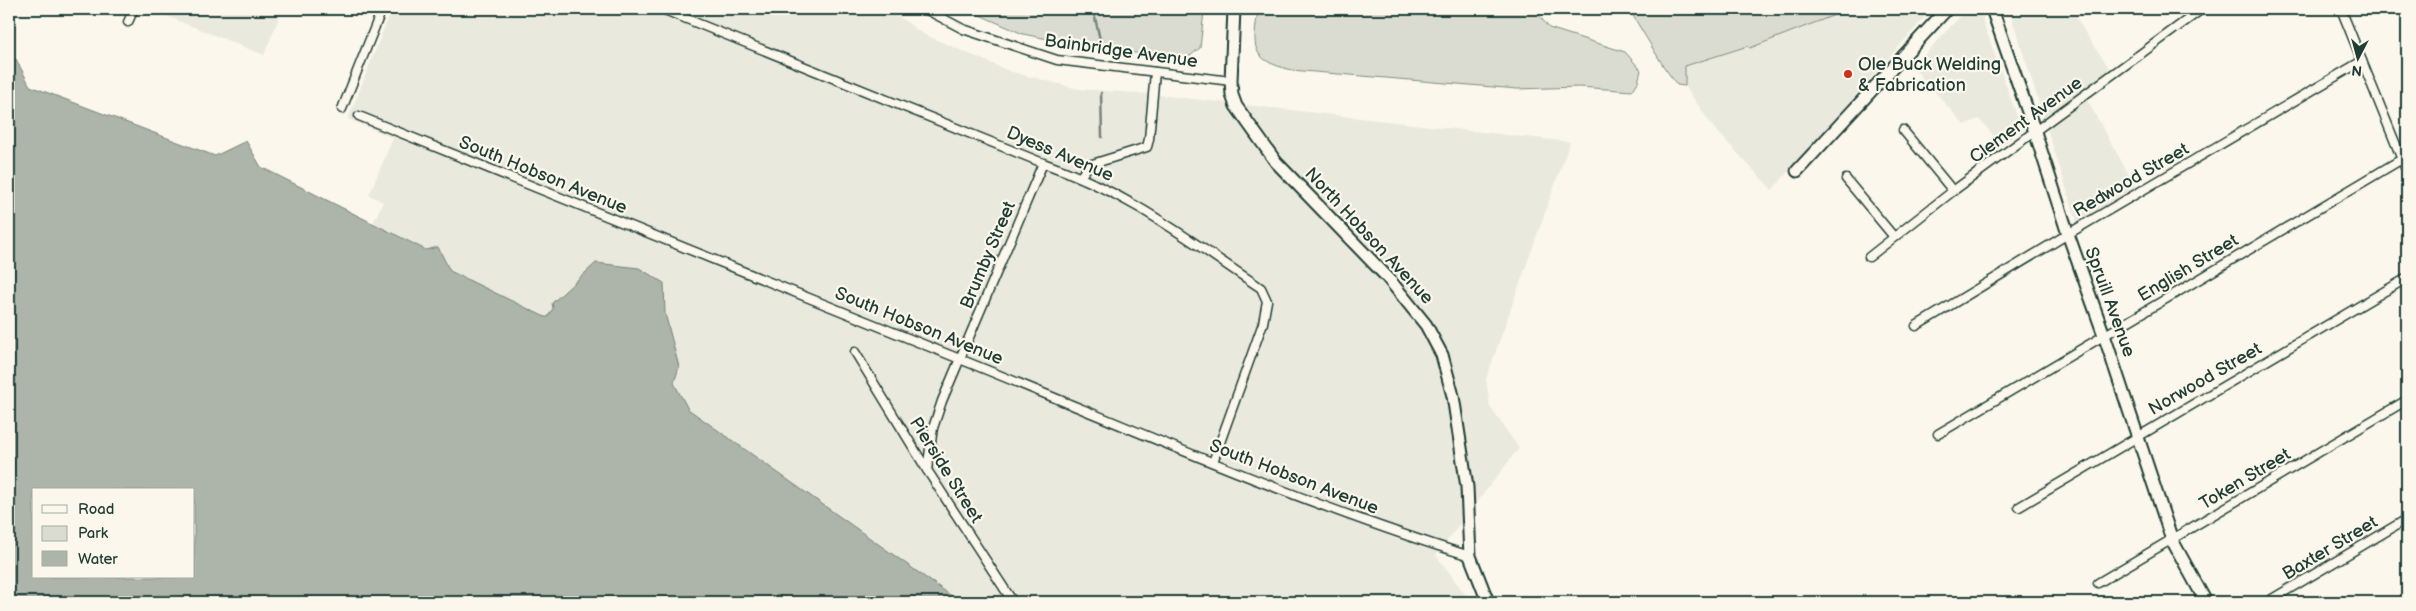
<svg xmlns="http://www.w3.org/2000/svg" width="2416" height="611" viewBox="0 0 2416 611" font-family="'Balsamiq Sans',sans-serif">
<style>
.built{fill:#eae9de}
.green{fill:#dbdcd1;stroke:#7d8c82}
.water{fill:#adb4aa;stroke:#74847b;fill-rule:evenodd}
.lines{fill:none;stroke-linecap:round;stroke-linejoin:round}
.stream{stroke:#74847b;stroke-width:2.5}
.street-casing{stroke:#1f3d34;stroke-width:11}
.secondary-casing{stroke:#1f3d34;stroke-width:15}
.street{stroke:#fbf7ec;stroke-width:8}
.secondary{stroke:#fbf7ec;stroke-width:11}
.poi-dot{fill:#c8321e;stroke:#fbf7ec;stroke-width:2}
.labels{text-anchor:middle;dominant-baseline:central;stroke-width:4.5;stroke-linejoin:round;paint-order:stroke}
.street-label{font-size:18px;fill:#1f3d34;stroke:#fbf7ec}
.poi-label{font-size:18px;fill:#1f3d34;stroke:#fbf7ec;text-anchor:start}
</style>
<rect width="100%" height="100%" fill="#fbf7ec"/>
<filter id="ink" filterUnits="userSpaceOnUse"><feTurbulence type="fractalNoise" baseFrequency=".02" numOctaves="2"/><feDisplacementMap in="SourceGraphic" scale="10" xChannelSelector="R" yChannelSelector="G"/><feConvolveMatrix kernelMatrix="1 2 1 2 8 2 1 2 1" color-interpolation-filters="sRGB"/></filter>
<g filter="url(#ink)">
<g class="built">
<polygon points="149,9 278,9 282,10 264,55"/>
<polygon points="392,9 889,9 921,33 1009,71 1078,89 1149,94 1570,142 1486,379 1490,407 1519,448 1436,555 1471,602 960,602 688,409 674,383 553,308 548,317 545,317 450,271 436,248 426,250 373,223 383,202 369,195 393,138 348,119"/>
<polygon points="1850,9 1932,9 1772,190 1713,127 1685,86 1685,66 1748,46 1750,48"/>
<polygon points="1967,9 1978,10 1983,15 1983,22 2022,130 2002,145 1979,119 1964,125 1913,67"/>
<polygon points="2009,9 2072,9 2083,29 2113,74 2085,96 2139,193 2079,228"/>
</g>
<g class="green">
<polygon points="966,9 1204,9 1204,11 1200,48 1186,59 1093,48 1023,34"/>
<path d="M1258 9H1534L1549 28 1625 52 1641 70 1638 82 1632 91 1580 87 1517 89 1291 70C1249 59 1253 48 1258 9Z"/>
<polygon points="1629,9 1850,9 1750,48 1748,46 1685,66 1685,86 1677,85 1664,67"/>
</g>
<path class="water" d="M16 59 30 86 215 156 246 141 261 167 426 250 438 247 450 271 545 317H548L553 308 552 303 596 263 639 268 664 283 665 313 679 367 674 383 688 409 960 602H9V62ZM34 490H194V577H34Z"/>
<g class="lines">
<g class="stream">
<polyline points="1093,9 1101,44"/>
<polyline points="1101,93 1102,137"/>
</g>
<g class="street-casing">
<g id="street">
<path d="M662 9 1043 163C1126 191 1189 240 1261 288L1267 301 1263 323 1213 462"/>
<polyline points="925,9 963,29 1057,60 1231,81"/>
<polyline points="2341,9 2407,172"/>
<polyline points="128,22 134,9"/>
<polyline points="342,109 382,9"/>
<path d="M359 116C564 201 771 282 977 366 1140 432 1302 504 1470 556"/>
<polyline points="1903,130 1953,191"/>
<polyline points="1081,176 1089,165 1147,147 1149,139 1155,72"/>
<polyline points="1846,179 1894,237"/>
<polyline points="1869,257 1953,191 2202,9"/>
<polyline points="1916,326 2068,234 2362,61"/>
<polyline points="855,352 927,470 1013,602"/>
<polyline points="1938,434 2402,159"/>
<polyline points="927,470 933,428 942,401 1043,163"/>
<polyline points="2019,507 2407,278"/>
<polyline points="2098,583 2407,400"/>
<polyline points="2267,602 2407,519"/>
</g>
</g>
<g class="secondary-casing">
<g id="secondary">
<polyline points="1234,9 1231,81 1232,95 1236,106 1276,162 1388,278 1426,325 1442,355 1453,396 1467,487 1470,556 1488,602"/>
<polyline points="1992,9 2035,132 2068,234 2104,335 2172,540 2206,602"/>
<polyline points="1797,171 1947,9"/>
</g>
</g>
<use href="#street" class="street"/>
<use href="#secondary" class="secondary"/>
</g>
</g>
<circle class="poi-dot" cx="1848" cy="74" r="5"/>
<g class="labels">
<g class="street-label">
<text transform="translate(1121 51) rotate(8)">Bainbridge Avenue</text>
<text transform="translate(2026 120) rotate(-36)">Clement Avenue</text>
<text transform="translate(1060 154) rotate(23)">Dyess Avenue</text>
<text transform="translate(543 175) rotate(22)">South Hobson Avenue</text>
<text transform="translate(2131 180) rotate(-30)">Redwood Street</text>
<text transform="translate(1369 236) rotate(47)">North Hobson Avenue</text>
<text transform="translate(988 255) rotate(-67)">Brumby Street</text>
<text transform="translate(2188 268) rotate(-31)">English Street</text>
<text transform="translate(2110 302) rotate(70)">Spruill Avenue</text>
<text transform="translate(919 326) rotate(22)">South Hobson Avenue</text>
<text transform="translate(2205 379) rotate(-30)">Norwood Street</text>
<text transform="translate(946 470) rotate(58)">Pierside Street</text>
<text transform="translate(1294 477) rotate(21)">South Hobson Avenue</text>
<text transform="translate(2245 479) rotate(-31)">Token Street</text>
<text transform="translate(2330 548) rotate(-31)">Baxter Street</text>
</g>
<g class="poi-label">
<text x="1858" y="64">Ole Buck Welding<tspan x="1858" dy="21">&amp; Fabrication</tspan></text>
</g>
</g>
<rect width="2416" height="611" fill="none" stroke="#fbf7ec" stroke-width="30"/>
<rect x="15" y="15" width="2386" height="581" fill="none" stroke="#1f3d34" stroke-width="2" filter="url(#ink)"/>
<rect x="32" y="488" width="162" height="90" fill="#fbf7ec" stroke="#a3ada2"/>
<rect x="42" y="505" width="25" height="8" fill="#fbf7ec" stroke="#a3ada2"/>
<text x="78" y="514" font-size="15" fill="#1f3d34">Road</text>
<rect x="42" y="526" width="25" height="15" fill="#dbdcd1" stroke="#a3ada2"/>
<text x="78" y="538" font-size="15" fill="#1f3d34">Park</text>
<rect x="42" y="551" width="25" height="15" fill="#adb4aa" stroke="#a3ada2"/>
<text x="78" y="564" font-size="15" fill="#1f3d34">Water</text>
<g transform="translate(2358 58) rotate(186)" stroke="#fbf7ec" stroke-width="4" paint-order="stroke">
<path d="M0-4L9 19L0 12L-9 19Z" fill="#1f3d34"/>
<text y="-8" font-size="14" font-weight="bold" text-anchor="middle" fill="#1f3d34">N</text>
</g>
</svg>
